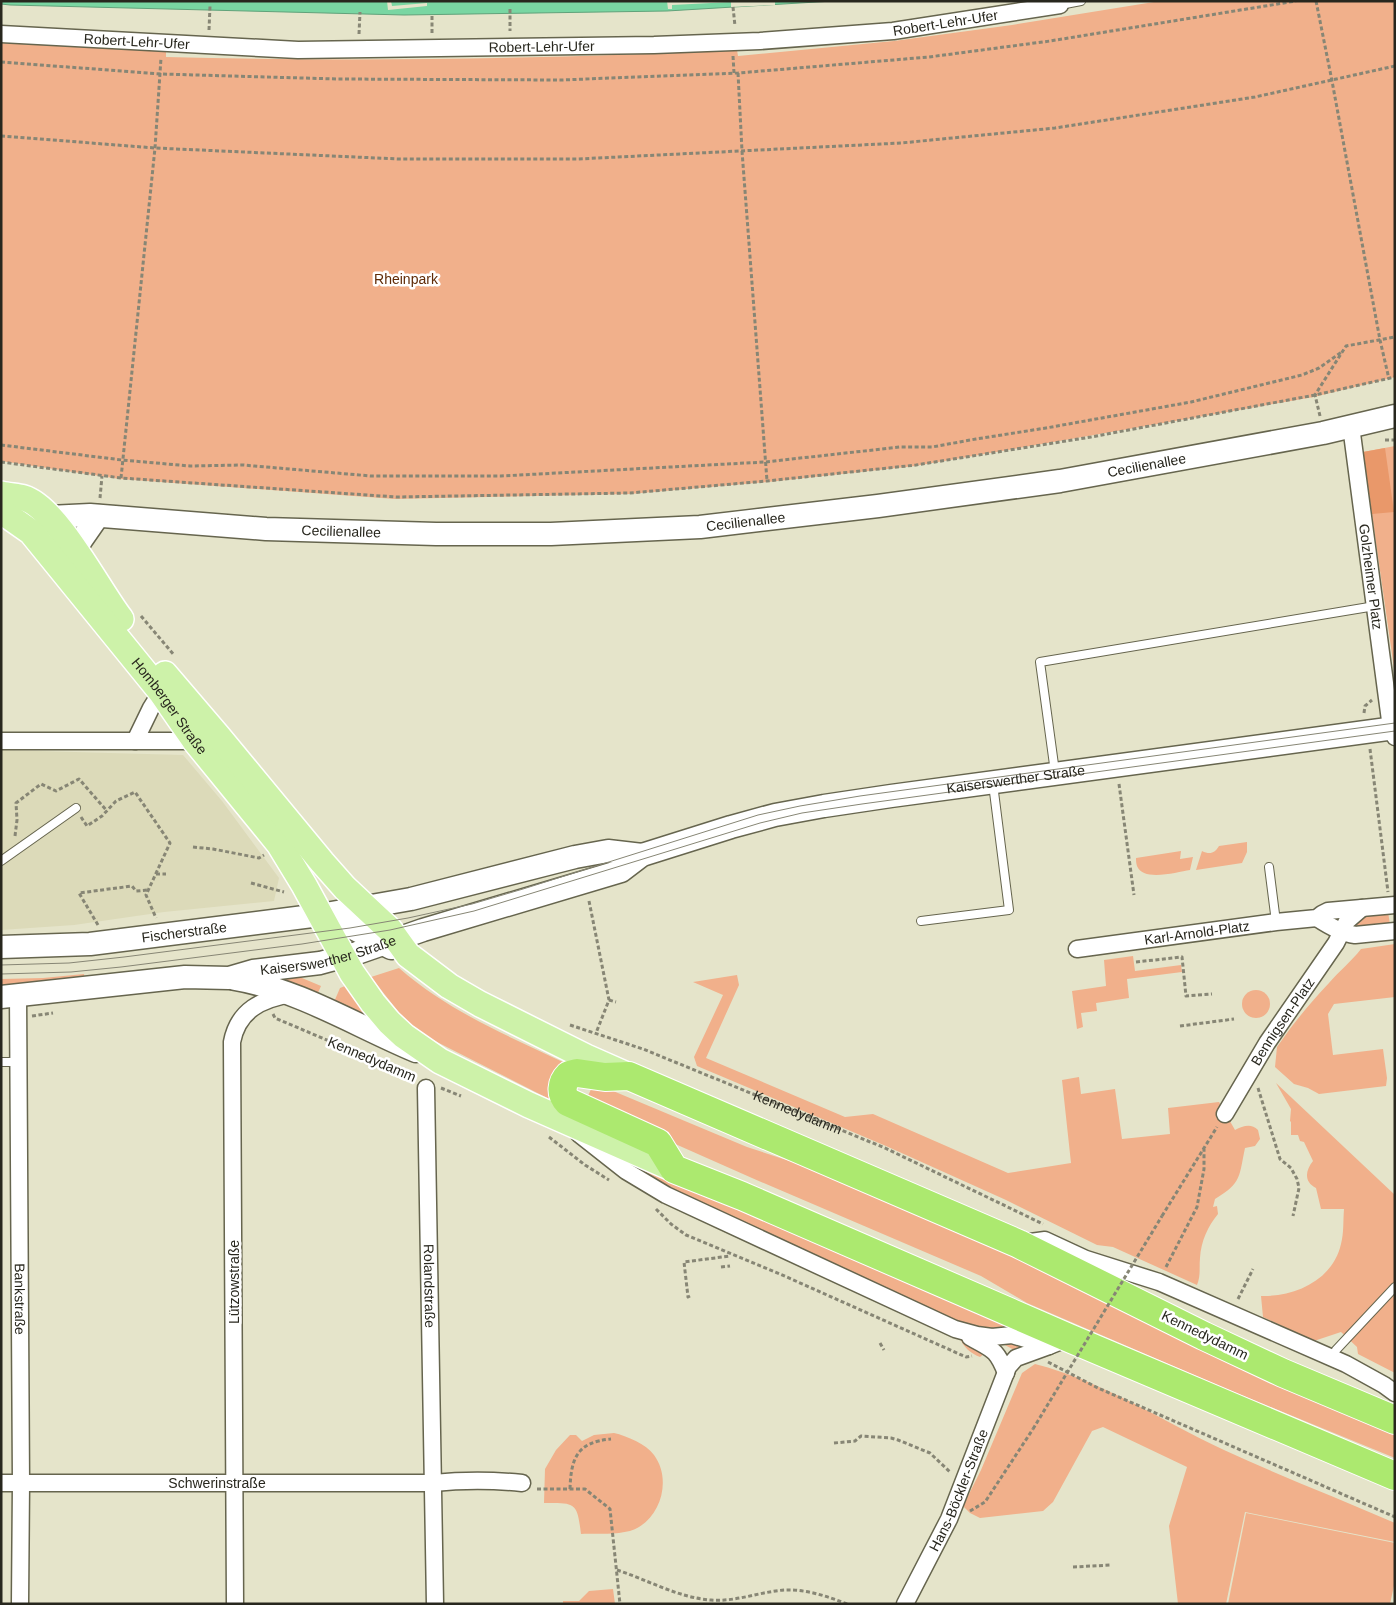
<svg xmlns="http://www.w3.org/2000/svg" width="1396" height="1605" viewBox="0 0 1396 1605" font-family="Helvetica,sans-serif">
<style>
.built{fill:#dcdab9}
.green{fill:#f1b08b}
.forest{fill:#e9986a}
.water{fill:#79d6a2;stroke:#61a27a}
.pier{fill:#e5e4ca}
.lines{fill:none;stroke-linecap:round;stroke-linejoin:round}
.lane-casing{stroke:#66654e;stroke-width:10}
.street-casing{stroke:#66654e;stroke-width:19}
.secondary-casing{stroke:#66654e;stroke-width:25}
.primary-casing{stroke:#fff;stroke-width:28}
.highway-casing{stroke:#fff;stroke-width:30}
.path{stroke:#878675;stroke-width:3;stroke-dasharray:4 2.5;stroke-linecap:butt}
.lane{stroke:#fff;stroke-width:8}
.street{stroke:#fff;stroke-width:16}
.secondary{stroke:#fff;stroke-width:22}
.primary{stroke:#cdf2a9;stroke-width:25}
.highway{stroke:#ace96f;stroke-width:28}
.tram{stroke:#878675;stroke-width:1}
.path-bridge{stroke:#878675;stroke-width:3;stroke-dasharray:4 2.5;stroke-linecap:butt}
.labels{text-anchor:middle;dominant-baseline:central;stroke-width:5;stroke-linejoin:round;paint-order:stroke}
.street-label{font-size:14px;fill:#28271e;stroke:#fff}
.park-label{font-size:14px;fill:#5f2b07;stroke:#fff}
</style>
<rect width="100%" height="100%" fill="#e5e4ca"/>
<polygon class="built" points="1,750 183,755 222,801 279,878 274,901 164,912 74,925 1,930"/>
<g class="green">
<path d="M1160 1H1395V377L1314 397 915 466 768 482 630 494 395 499 120 479 1 461V43L166 51V57C357 62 546 59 737 50L738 56 894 41 1012 25Z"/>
<polygon points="1395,446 1395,675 1363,452"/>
<path d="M1247 842V852L1242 863 1196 870 1202 851C1210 855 1215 853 1219 846Z"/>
<path d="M1181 851 1180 859 1193 857 1190 870C1177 872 1143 882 1137 866 1136 863 1136 860 1136 858Z"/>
<polygon points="1388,912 1390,924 1353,927 1356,913"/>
<path d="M1395 944V997L1334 1004 1328 1014 1333 1055 1383 1049 1387 1078 1386 1086 1319 1094 1308 1088 1294 1084 1275 1067 1277 1047 1282 1040C1296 1020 1312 1001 1329 983 1339 971 1351 962 1361 949Z"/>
<polygon points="1133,956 1135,971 1181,965 1182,972 1127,979 1129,998 1096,1003 1097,1011 1081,1013 1083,1027 1077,1029 1072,991 1106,986 1104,960"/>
<path d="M399 968C450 1013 515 1039 576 1068L563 1106 429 1038 404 1019 371 977Z"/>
<polygon points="84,974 85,979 1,987 1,979 43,978"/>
<polygon points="299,975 302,978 321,986 317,995 278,981 280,977"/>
<path d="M737 975 739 985 706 1058 845 1117 873 1114 1008 1173 1071 1163 1062 1080 1079 1077 1081 1094 1115 1089 1122 1139 1170 1134 1168 1108 1219 1102 1235 1130C1243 1126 1251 1123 1258 1130L1260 1139 1255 1146 1245 1148C1239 1176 1242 1183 1215 1199L1213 1207 1217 1206 1218 1214C1208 1226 1201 1241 1200 1258 1199 1268 1201 1275 1197 1285L1113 1247 1097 1245 1006 1200 886 1146 697 1066 694 1057 723 995 693 982Z"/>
<polygon points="345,986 366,1014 364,1017 334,1002 340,988"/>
<circle cx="1256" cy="1004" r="14"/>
<polygon points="594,1083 747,1147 826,1173 1015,1256 1395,1433 1395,1458 1229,1390 1027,1303 981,1276 752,1178 594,1108 586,1100"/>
<path d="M1276 1083 1395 1195V1373L1358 1354 1357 1347 1341 1332 1314 1341 1263 1317 1261 1296C1295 1297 1333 1280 1341 1244 1344 1233 1343 1221 1344 1209H1321L1316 1188C1304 1182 1305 1171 1313 1161L1304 1142 1300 1141 1298 1135H1291V1122L1290 1121 1291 1109Z"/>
<path d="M626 1161 827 1245 1032 1337 1020 1353 1003 1344 993 1347 980 1357C963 1350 961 1341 955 1325L674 1195Z"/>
<path d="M1035 1364C1105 1382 1160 1420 1224 1450 1280 1476 1338 1498 1395 1523V1542L1245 1512 1226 1604H1178L1169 1526 1187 1467 1103 1427 1092 1431 1053 1502 1043 1511 980 1518 970 1513 963 1506 981 1470 1022 1373Z"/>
<path d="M614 1433C627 1436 646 1444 654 1455 671 1478 662 1513 639 1527 625 1536 598 1533 581 1534 577 1502 576 1503 544 1503L545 1469 556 1450 570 1435H576L582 1441 594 1435Z"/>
<polygon points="1246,1513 1395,1543 1395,1581 1390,1604 1228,1604"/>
<polygon points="613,1589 615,1604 563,1604 563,1601 579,1601 589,1591"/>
</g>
<polygon class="forest" points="1385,448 1394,512 1372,514 1363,452"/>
<polygon class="water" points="1,1 833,1 667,11 404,15 10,5 1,4"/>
<g class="pier">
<polygon points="387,1 391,1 392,6 427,3 427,6 388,10"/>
<polygon points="667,1 775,1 775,5 731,7 731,2 672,5 672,9 668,9"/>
</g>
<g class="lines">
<g class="lane-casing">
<g id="lane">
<polyline points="1060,5 1081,1"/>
<polyline points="1055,772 1040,662 1375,606"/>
<polyline points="1,861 76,808"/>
<polyline points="1269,867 1276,922"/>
<polyline points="921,921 1009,910 993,784"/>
<polyline points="1,1062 19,1062"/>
<polyline points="1331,1358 1336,1350 1395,1287"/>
</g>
</g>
<g class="street-casing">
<g id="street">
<path id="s2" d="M1 34 298 50 654 45 760 41 893 31 1060 5"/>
<path id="s3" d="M1351 426 1387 698 1391 728 1395 737"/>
<polyline points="1,741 195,741"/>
<polyline points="135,741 151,708 161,692"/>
<path d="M1317 918C1329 926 1341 933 1355 935L1395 931"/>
<path id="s4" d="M1077 949 1276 922 1317 918 1322 914 1328 911 1395 905"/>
<path id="s5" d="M18 995 21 1483 20 1604"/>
<path id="s6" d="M426 1088 435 1604"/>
<path id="s7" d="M1225 1114 1267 1043 1336 943 1347 921 1362 908"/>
<polyline points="579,1134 626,1171 666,1195 955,1329 977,1335 992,1337 1012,1335 1049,1346 1069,1338"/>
<polyline points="1023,1243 1045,1240 1086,1259 1159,1282 1346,1364 1384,1385 1395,1393"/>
<path d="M970 1337C992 1350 996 1348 1006 1373"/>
<path id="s8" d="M1 1483H433C462 1480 493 1480 522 1483"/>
<path d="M235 1604 232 1042C238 1010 262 999 291 994"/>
<path id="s9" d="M905 1604 949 1519 1008 1367 1016 1358 1049 1346"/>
</g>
</g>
<g class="secondary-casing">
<g id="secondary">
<path id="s10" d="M36 515 49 517 90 515 266 529 436 534H551L700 527 878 506 1060 481 1323 433 1395 416"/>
<polyline points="75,551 82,539 98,516"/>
<polyline points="321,915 339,921 391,948"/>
<path id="s11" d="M1 947 90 944 320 915 411 899 575 857 608 851 642 855"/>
<path d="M235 979C300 990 356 1026 416 1051"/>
<path id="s12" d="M1 997 185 977 229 978 253 971 320 963 357 953 423 930 621 871 642 855 731 827 775 815 824 806 891 796 1395 728"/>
</g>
</g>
<g class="primary-casing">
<g id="primary">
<path d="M1 494C9 496 17 496 24 498 57 508 99 591 121 619"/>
<path id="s13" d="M1 511 31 532 161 692 195 741 279 844 304 885 352 973 373 1003 389 1022 404 1036 440 1061 529 1105 674 1169"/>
<polyline points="165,674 218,736 322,862 345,888 390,930 408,955 449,986 480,1004 586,1057 629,1076"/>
</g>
</g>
<g class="highway-casing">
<path id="highway" d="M1395 1420 1283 1373 1204 1336 1019 1244 629 1076 605 1077 577 1073 569 1075C561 1083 560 1094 568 1102L658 1143 674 1169 742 1196 1069 1338 1395 1476"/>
</g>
<g class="path">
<polyline points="1316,1 1332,81 1380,340 1389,379"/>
<polyline points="733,7 735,26"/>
<polyline points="510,9 510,31"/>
<polyline points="209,30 210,6"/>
<polyline points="432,33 432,15"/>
<polyline points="359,34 360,12"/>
<polyline points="733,56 734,73"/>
<polyline points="1,62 161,74 337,79 561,80 738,73 929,57 1050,41 1296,1"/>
<polyline points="738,73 742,151 767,481"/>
<polyline points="1,136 155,148 399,159 578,159 901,143 1055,128 1255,97 1395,66"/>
<polyline points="1320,416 1315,395 1346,346 1395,337"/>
<polyline points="1385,440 1395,440"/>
<polyline points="1,445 122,460 190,466 243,465 371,476 501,476 765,462 900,447 932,447 976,439 1046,428 1191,402 1302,375 1319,368 1343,351"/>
<polyline points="1,462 121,478 396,497 630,493 767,481 916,465 1091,437 1315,395 1395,377"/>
<polyline points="121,478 155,148 161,58"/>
<polyline points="100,498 102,476"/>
<polyline points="141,616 174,655"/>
<polyline points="1364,713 1365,706 1372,700"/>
<polyline points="1370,749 1388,892"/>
<polyline points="1119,784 1134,895"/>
<polyline points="81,817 87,826 102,816 116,801 135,792 170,843 146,895 156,918"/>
<polyline points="15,836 17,820 16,803 41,784 56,791 79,779 107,811"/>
<polyline points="193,847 213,849 259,858 264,855"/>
<polyline points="156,874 166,874"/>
<polyline points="251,883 284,892"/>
<polyline points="589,901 609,1000 596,1033"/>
<polyline points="98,925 79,893 132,886 136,891 148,890"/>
<polyline points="1136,962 1182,957 1186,996 1212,994"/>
<polyline points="609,1000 616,1002"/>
<polyline points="273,1014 275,1018 414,1077"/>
<polyline points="32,1016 53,1013"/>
<path id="s1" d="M570 1025 643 1049 885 1148 1043 1224"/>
<polyline points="1180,1026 1234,1019"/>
<polyline points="441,1088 461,1096"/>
<polyline points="1258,1088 1280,1159 1291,1168 1297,1179 1299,1188 1293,1216"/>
<polyline points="549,1137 585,1165 609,1180"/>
<polyline points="656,1209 671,1224 686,1235 780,1274 966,1357 972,1356"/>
<polyline points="1162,1216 1217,1127"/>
<polyline points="721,1267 730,1266"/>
<polyline points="1166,1267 1197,1207 1204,1169 1204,1149"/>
<polyline points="690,1296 688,1297 684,1262 730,1256"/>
<polyline points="1238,1299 1253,1269"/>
<polyline points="880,1343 884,1350"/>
<polyline points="1048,1362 1098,1388 1395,1517"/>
<polyline points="834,1443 855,1441 861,1436 891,1438 898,1440 930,1453 951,1473"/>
<polyline points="537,1489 585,1489 610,1509 620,1604"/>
<path d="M570 1489C571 1458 577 1442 611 1439"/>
<polyline points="970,1511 985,1502 989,1496 1033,1429"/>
<polyline points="1073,1567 1111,1565"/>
<path d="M617 1570C648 1580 679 1598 711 1600 736 1602 759 1592 784 1590 805 1589 827 1596 847 1604"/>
</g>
<use href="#lane" class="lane"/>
<use href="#street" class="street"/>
<use href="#secondary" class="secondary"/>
<use href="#primary" class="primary"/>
<use href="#highway" class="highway"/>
<g class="tram">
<polyline points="1,965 69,963 124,957 350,928 408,918 472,904 523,889 758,815 800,806 860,796 1395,723"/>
<polyline points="1,974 71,972 121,967 302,944 390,930 474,911 760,823 802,813 862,804 1395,731"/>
</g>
<polyline class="path-bridge" points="1033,1429 1162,1216"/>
</g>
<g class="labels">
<g class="street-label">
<text stroke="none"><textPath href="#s2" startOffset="946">Robert-Lehr-Ufer</textPath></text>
<text stroke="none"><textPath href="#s2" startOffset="136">Robert-Lehr-Ufer</textPath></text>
<text stroke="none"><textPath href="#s2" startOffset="541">Robert-Lehr-Ufer</textPath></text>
<text stroke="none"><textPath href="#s10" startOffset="1116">Cecilienallee</textPath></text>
<text stroke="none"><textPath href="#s10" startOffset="711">Cecilienallee</textPath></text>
<text stroke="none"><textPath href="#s10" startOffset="306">Cecilienallee</textPath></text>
<text stroke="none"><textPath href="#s3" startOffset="152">Golzheimer Platz</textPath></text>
<text stroke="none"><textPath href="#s13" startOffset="259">Homberger Straße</textPath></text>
<text stroke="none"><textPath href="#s12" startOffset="1045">Kaiserswerther Straße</textPath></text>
<text stroke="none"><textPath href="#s11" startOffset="184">Fischerstraße</textPath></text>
<text stroke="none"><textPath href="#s4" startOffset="121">Karl-Arnold-Platz</textPath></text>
<text stroke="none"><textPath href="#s12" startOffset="331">Kaiserswerther Straße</textPath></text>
<text stroke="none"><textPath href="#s7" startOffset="109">Bennigsen-Platz</textPath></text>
<text transform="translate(372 1059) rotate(23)">Kennedydamm</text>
<text stroke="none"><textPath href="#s1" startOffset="244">Kennedydamm</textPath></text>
<text transform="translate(234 1282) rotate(-90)">Lützowstraße</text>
<text stroke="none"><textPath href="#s6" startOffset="198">Rolandstraße</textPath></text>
<text stroke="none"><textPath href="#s5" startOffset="304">Bankstraße</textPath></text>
<text transform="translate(1205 1335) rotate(26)">Kennedydamm</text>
<text stroke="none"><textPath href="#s8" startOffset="216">Schwerinstraße</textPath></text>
<text stroke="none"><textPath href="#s9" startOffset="126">Hans-Böckler-Straße</textPath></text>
</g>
<g class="park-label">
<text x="406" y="279">Rheinpark</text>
</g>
</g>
<rect width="1396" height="1605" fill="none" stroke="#28271e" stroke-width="5"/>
</svg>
